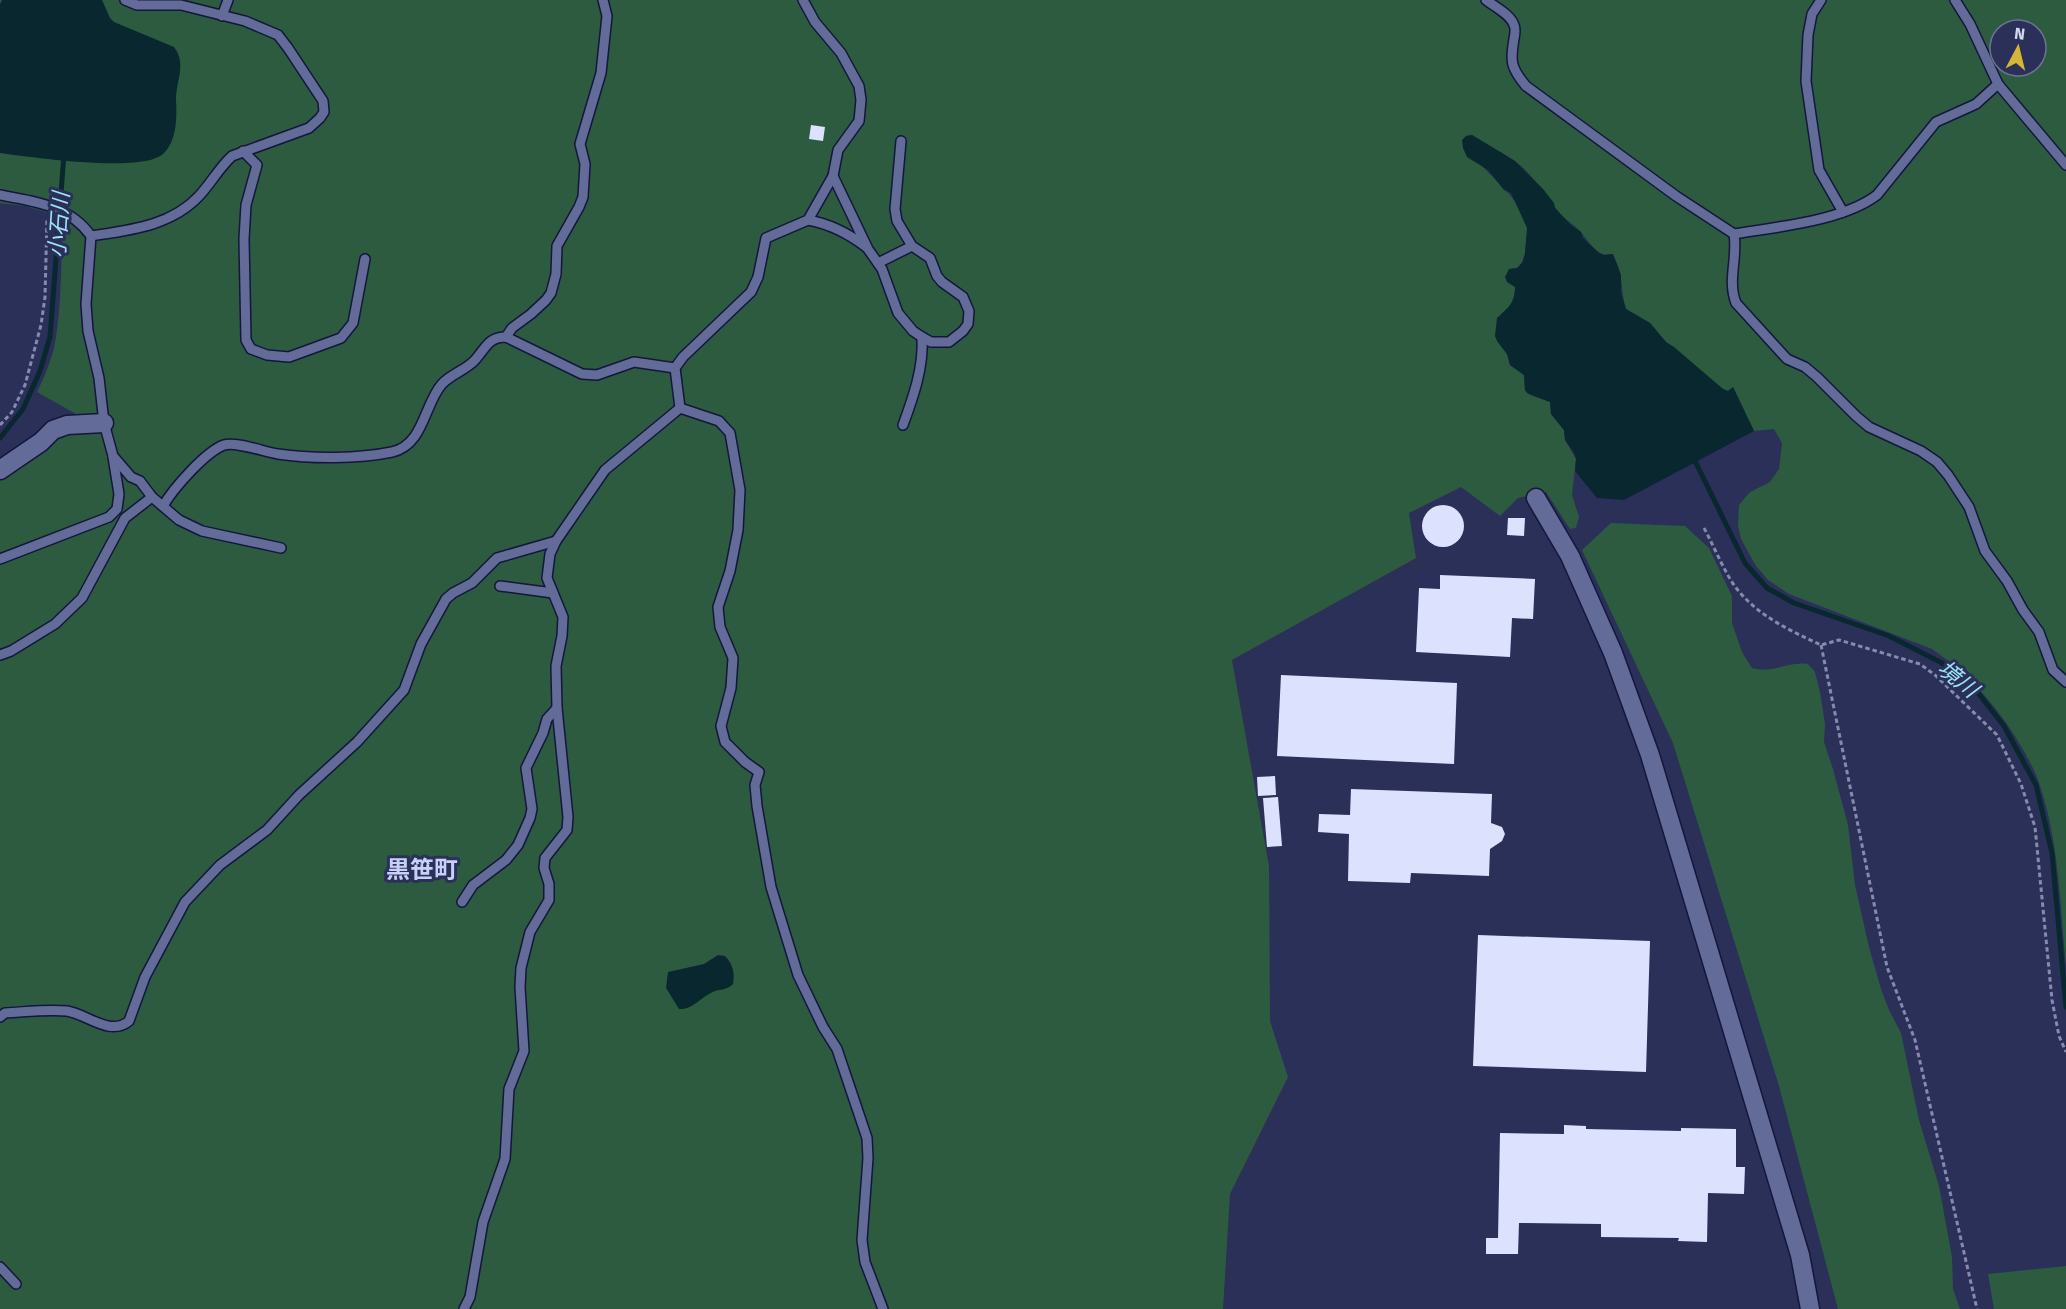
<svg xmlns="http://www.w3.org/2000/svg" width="2066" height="1309" viewBox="0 0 2066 1309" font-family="'Fira Sans','Noto Sans JP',sans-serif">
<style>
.green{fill:#2d5b40;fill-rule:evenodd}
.water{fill:#08272e}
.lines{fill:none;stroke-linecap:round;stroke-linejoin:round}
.stream{stroke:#08272e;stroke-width:5}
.building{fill:#dce2fd}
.lane-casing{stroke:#14163c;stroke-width:12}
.street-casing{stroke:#14163c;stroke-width:21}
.secondary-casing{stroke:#14163c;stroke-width:21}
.path{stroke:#858bab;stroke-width:3;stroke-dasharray:4.5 3;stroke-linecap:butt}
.lane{stroke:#636b98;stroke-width:9}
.street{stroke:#636b98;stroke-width:18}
.secondary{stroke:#636b98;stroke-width:18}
.labels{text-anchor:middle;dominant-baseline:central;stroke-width:6;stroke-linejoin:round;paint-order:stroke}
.water-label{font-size:22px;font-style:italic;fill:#9de3f6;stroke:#2a3058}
.quarter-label{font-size:24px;font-weight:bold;fill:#c7d0f8;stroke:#2a3058}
</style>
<rect width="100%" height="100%" fill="#2a3058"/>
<g class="green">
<path d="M0 0H2066V966C2060 903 2059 837 2037 777 2034 769 2029 761 2025 753 2002 711 1970 675 1932 649L1789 594 1768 580 1756 566 1741 539 1738 526 1739 505 1750 492 1770 482 1779 469 1782 443 1774 429 1754 431 1733 387 1728 391 1723 389 1666 342 1650 323 1626 309C1621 294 1623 265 1611 254 1597 258 1588 240 1580 231 1574 224 1563 219 1557 210 1546 195 1531 173 1516 162 1502 152 1486 144 1472 135L1466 136C1470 145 1474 159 1481 165 1497 182 1524 204 1527 228 1528 233 1526 238 1526 242 1525 253 1525 261 1517 268H1513L1512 284 1515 287C1515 299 1512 308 1501 314L1497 341 1507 354 1510 365 1524 375 1525 390 1530 395 1550 402 1551 414 1564 430 1565 440 1576 459 1572 495 1579 517 1576 528 1570 529 1546 492 1518 498 1500 516 1461 487 1409 513 1416 558 1232 660 1269 866 1270 1021 1288 1077 1230 1194 1223 1309H0V478L52 443 76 414 37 392C44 378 50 363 54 348 62 309 61 257 63 217L25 206 0 203ZM2000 30H2036V66H2000Z"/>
<path d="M1611 523 1685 526 1709 548 1732 596V623L1742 652 1752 668C1772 674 1788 661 1808 664L1815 672 1820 692 1825 724 1824 742 1833 769 1848 825 1855 885 1869 947 1881 989 1889 1010 1901 1033 1919 1120 1939 1186 1952 1257 1953 1289 1960 1309H1838L1779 1086 1673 743 1582 550Z"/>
<polygon points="2066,1266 2066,1309 1994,1309 1988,1274"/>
</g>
<g class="water">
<path d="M2 0H102L110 18 114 22 174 47C187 64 176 80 176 100 177 117 177 140 164 153 145 174 30 157 0 153V4Z"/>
<path d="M1472 135 1515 161 1543 189 1554 203 1555 208 1571 225 1581 232 1583 238 1599 253 1604 255 1613 254 1621 275V293L1626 309 1650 323 1666 342 1674 347 1723 389 1728 391 1733 387 1754 431 1624 500 1597 498 1575 471 1576 459 1574 453 1565 440 1564 430 1551 414 1550 402 1527 393 1525 390 1524 375 1510 365 1507 354 1497 341 1495 336 1497 318C1508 308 1515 303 1515 287L1507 282 1505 277 1509 269 1517 268 1522 263 1525 254 1527 228 1511 193 1504 190 1488 170 1467 157 1463 148 1462 140 1466 136Z"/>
<path d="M718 955 725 956C733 964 735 973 733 984 727 990 722 989 715 991 702 996 693 1010 679 1009L666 988 668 972 704 964Z"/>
</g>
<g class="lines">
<g class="stream">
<polyline points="0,438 23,409 40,371 50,337 64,154"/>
<polyline points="1696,463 1745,563 1767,588 1794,603 1889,636 1942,663 1975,689 2004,726 2036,785 2052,853 2066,1007"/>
</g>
</g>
<g class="building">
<polygon points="811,125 825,127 823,141 809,139"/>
<circle cx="1443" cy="526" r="21"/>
<polygon points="1508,518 1525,518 1524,536 1507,535"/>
<polygon points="1440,575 1535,579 1533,619 1512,618 1510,657 1416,652 1419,588 1440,589"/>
<polygon points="1281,675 1457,683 1454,764 1277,756"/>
<polygon points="1275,776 1276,795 1258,796 1257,777"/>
<polygon points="1351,789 1492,794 1491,823 1502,827 1505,834 1502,841 1490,849 1489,876 1411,873 1410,883 1348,881 1349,834 1318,832 1319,814 1350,815"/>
<polygon points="1278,797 1282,846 1267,847 1263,798"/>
<polygon points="1478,935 1650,941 1646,1072 1473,1066"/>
<polygon points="1564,1125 1586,1126 1586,1129 1681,1131 1681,1128 1736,1129 1736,1167 1745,1167 1744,1194 1708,1193 1707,1242 1678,1241 1679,1238 1601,1237 1601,1224 1519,1223 1518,1254 1486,1254 1486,1238 1498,1238 1500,1133 1564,1134"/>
</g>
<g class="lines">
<g class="lane-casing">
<g id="lane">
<polyline points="803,0 815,22 841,53 859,86 861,100 859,121 838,150 833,176 808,220 766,238 758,277 751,292 683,357 675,368 680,408 719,421 730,433 740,490 738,530 730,571 718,607 720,627 733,658 731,688 721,726 725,742 745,762 759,772 755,785 757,806 771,887 798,975 823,1027 837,1049 867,1138 868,1158 862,1240 865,1262 883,1309"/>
<path d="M1486 0C1495 7 1510 14 1514 25 1516 29 1515 34 1514 39 1510 62 1511 68 1526 86L1676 196 1734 234C1776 227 1843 221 1877 195L1936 122 1976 104 1998 84"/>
<polyline points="1821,0 1812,14 1808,35 1806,81 1819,170 1843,212"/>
<polyline points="1955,0 1970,24 1998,84 2066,165"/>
<polyline points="222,16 228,0"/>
<polyline points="243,151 257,165 246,205 244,239 246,340 251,349 267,355 289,357 341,338 353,323 365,259"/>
<polyline points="833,176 868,249 882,269 898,313 913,331 922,337 931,342 949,342 963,331 968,324 969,311 963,297 942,282 937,276 930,258 912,246 897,221 895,209 901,141"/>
<path d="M0 195C34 201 70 206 91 236L86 304 88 331 99 378 104 423 113 456 131 477 140 481 152 497 179 520 202 531 281 548"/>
<path d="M808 220C830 224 848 233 866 247"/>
<path d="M1734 234C1738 258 1727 280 1736 303L1787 359 1805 367 1817 377 1856 416 1869 427 1921 451 1937 462 1948 475 1969 507 1985 551 2007 581 2023 610 2039 632 2053 670 2066 682"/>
<path d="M91 236C130 230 171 226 199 196 211 183 219 168 232 156L309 128 320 118 324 112 323 101 288 48 278 35 245 21 181 5H137L125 0"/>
<polyline points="878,263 912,246"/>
<polyline points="506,337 512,328 531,314 546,300 551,293 556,274 557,246 579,207 583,197 585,164 580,144 601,73 607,16 603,0"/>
<path d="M903 425C913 398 924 367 922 337"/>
<path d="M163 506C173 489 205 452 224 445 235 441 265 452 278 454 312 459 358 459 392 452 424 445 424 404 442 384 451 374 466 370 475 360 486 348 488 337 506 337L582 374 597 375 634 362 675 368"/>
<polyline points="0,559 109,517 117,509 119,494 113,457"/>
<polyline points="500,586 553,593"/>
<polyline points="0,655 11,651 55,624 82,598 125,518 152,497"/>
<polyline points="462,902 473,885 506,860 518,845 530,818 532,809 526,768 543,733 547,719 557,708"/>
<path d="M0 1017 5 1013C25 1012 47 1009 67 1011 87 1014 110 1037 129 1021L145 977 185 902 220 865 267 830 299 795 357 742 404 690 421 644 446 599 453 593 472 583 497 558 556 541"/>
<polyline points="0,1267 16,1284"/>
<polyline points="464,1309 470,1297 483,1222 505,1159 509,1089 524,1051 520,987 521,968 530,932 549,900 549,884 544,868 545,858 567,830 568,817 557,708 556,666 562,636 563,617 547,578 550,554 556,541 605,470 680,408"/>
</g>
</g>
<g class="street-casing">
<polyline id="street" points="0,470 41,442 53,430 67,425 104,423"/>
</g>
<g class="secondary-casing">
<polyline id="secondary" points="1536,498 1570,556 1613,653 1650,755 1800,1255 1810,1309"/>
</g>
<g class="path">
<polyline points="0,425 12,412 25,385 41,325 45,297 47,218"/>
<path d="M1704 528C1714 546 1725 574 1737 589 1758 616 1791 631 1821 645L1839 640 1920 664 1935 675 1997 735 2021 784 2035 827 2052 1000 2059 1036 2066 1052"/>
<polyline points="1821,645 1887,967 1915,1040 1977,1309"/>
</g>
<use href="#lane" class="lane"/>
<use href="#street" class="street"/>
<use href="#secondary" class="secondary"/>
</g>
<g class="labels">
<g class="water-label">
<text transform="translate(59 225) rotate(-86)">小石川</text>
<text transform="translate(1958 679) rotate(39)">境川</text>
</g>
<g class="quarter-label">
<text x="422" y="870">黒笹町</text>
</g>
</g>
<g transform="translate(2018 48) rotate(7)"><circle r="28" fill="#2a3058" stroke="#6d7395" stroke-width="1.5"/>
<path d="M0-4.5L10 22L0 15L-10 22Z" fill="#d3b635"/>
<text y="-9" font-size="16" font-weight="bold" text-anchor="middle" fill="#d1d7f0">N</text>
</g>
</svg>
